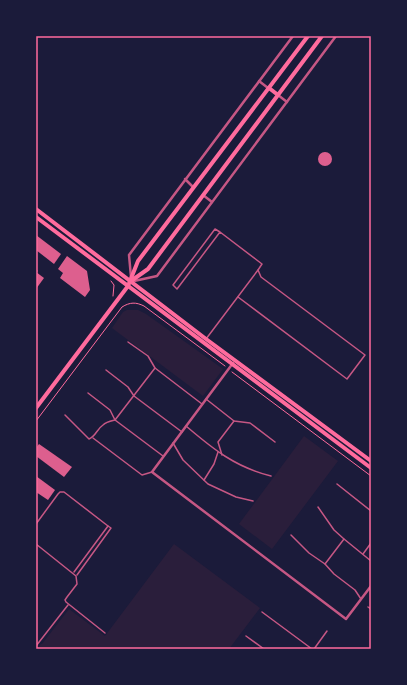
<svg xmlns="http://www.w3.org/2000/svg" width="407" height="685" viewBox="0 0 407 685" font-family="'Sofia Sans Condensed',sans-serif">
<style>
.green{fill:#2a1e3b}
.building{fill:#dd5f8e}
.lines{fill:none;stroke-linecap:round;stroke-linejoin:round}
.path{stroke:#ff6b9d;stroke-width:1}
.service{stroke:#c65784;stroke-width:1.5}
.minor{stroke:#c65784;stroke-width:2.5}
.secondary{stroke:#ff6b9d;stroke-width:4}
.primary{stroke:#ff6b9d;stroke-width:4}
.neatline{fill:none;stroke:#ff6b9d;stroke-width:1.5}
</style>
<rect width="100%" height="100%" fill="#1b1b3a"/>
<g class="green">
<polygon points="127,310 138,310 146,314 223,369 203,396 112,328 123,312"/>
<polygon points="304,436 338,461 272,549 239,524"/>
<polygon points="174,544 260,608 229,649 36,649 41,644 42,644 69,609 105,636"/>
</g>
<g class="building">
<circle cx="325" cy="159" r="7"/>
<polygon points="36,235 61,254 54,264 36,250"/>
<polygon points="67,256 87,271 90,290 85,297 60,278 63,273 58,269"/>
<polygon points="36,272 44,278 36,289"/>
<polygon points="39,444 72,467 64,477 36,456 36,448"/>
<polygon points="36,476 55,490 48,500 36,492"/>
</g>
<g class="lines">
<g class="path">
<polyline points="111,281 114,285 113,296"/>
<polyline points="232,372 371,476"/>
<path d="M36 421 122 307C130 302 136 302 144 306L225 366"/>
</g>
<g class="service">
<polyline points="220,232 177,289 173,285 215,229 220,232 262,264 258,270 261,277 365,355 347,379 238,297"/>
<polyline points="36,270 37,271"/>
<polyline points="206,339 258,270"/>
<polyline points="128,342 148,356 155,368 202,404"/>
<polyline points="106,370 128,387 134,396 182,432"/>
<polyline points="88,393 110,410 115,420 163,456"/>
<polyline points="206,399 234,421 250,423 275,442"/>
<path d="M65 415 89 439C96 436 97 429 103 425 106 422 111 421 115 420L155 368"/>
<path d="M186 426C213 449 235 467 271 476"/>
<polyline points="93,438 142,475 152,472"/>
<polyline points="173,443 183,460 208,484 236,497 253,501"/>
<polyline points="222,455 218,442 234,421"/>
<polyline points="204,480 214,464 218,452"/>
<polyline points="337,484 371,511"/>
<polyline points="318,507 334,530 344,539 371,561"/>
<polyline points="36,524 58,494 60,492 64,492 108,526 74,572"/>
<polyline points="291,535 309,553 325,564 334,574 355,590 361,599"/>
<polyline points="36,544 76,576 77,584 67,597 65,600 66,602 105,633"/>
<polyline points="363,554 371,543"/>
<polyline points="325,564 344,539"/>
<polyline points="77,575 111,528 108,526"/>
<polyline points="368,607 371,609"/>
<polyline points="262,612 312,649"/>
<polyline points="246,636 264,649"/>
<polyline points="36,646 68,605"/>
<polyline points="314,649 327,631"/>
</g>
<g class="minor">
<polyline points="259,81 268,88"/>
<polyline points="278,95 287,102"/>
<polyline points="185,179 193,187"/>
<polyline points="203,195 212,202"/>
<polyline points="131,277 129,255 293,36"/>
<polyline points="134,281 157,276 336,36"/>
<polyline points="233,363 152,472 346,619 371,586"/>
</g>
<g class="secondary">
<polyline points="36,209 206,339 371,461"/>
<polyline points="36,217 371,468"/>
</g>
<g class="primary">
<polyline points="269,88 278,95"/>
<polyline points="131,281 148,269 322,36"/>
<polyline points="36,408 128,286 138,261 308,36"/>
</g>
</g>
<rect width="407" height="685" fill="none" stroke="#1b1b3a" stroke-width="74"/>
<rect x="37" y="37" width="333" height="611" class="neatline"/>
</svg>
